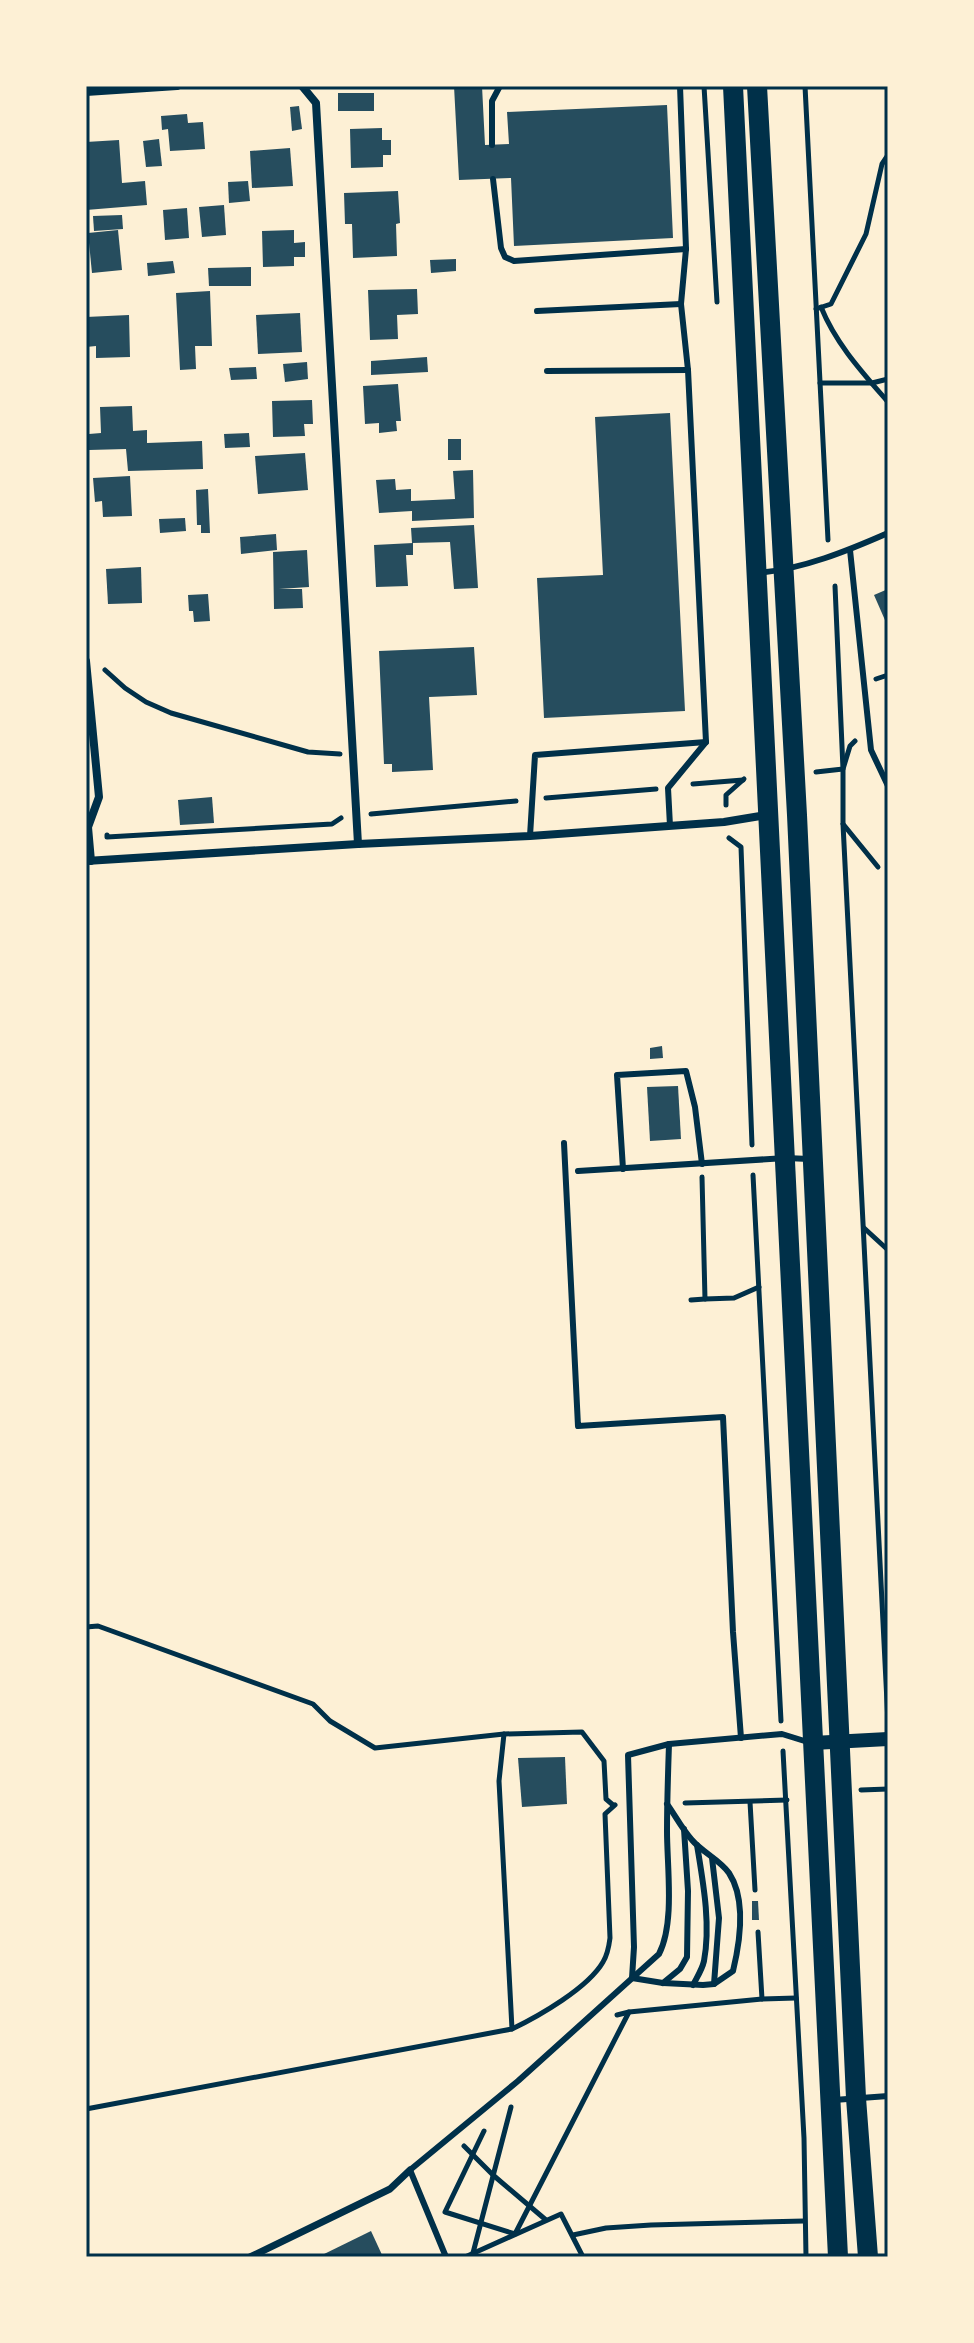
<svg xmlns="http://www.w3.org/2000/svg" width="974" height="2343" viewBox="0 0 974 2343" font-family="Manrope,sans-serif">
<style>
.building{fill:#264d5e}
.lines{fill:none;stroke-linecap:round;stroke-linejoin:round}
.path{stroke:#003049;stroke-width:5}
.service{stroke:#003049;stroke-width:6}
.pedestrian{stroke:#003049;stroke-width:7}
.minor{stroke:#003049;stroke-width:8}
.tertiary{stroke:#003049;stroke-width:14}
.trunk{stroke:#003049;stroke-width:20}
.neatline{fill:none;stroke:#003049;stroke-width:3}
</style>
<rect width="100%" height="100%" fill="#fdf0d5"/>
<g class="building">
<polygon points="454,86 482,86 485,145 509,144 507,112 667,105 673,238 514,246 511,178 459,180"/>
<rect x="338" y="93" width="36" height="18"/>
<polygon points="299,106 302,129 292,131 290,107"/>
<polygon points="187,114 188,123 203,122 205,149 170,151 168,129 162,130 161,116"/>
<polygon points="382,128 382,140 391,140 391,155 383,155 383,167 351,168 350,129"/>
<polygon points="159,139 162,166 146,167 143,141"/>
<polygon points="119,140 122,183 145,181 147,205 86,210 86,142"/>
<polygon points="290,148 293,186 252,188 250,151"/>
<polygon points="248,181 250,201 229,203 228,182"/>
<polygon points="398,191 400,223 396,224 397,256 353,258 352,224 345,224 344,193"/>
<polygon points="224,205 226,235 202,237 199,207"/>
<polygon points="187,208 189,238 165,240 163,210"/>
<polygon points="122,215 123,229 94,231 93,216"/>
<polygon points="118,230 122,270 92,273 88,233"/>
<polygon points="294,230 294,243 305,242 305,257 294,257 294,266 263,267 262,231"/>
<polygon points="456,259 456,271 431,273 430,260"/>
<polygon points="173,261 175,273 148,276 147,263"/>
<polygon points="251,267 251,286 209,286 208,268"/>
<polygon points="417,289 418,314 397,315 398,339 370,340 368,290"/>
<polygon points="210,291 212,346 195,346 196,369 180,370 176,293"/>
<polygon points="300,313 302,352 258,354 256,315"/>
<polygon points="129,315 130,357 96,358 96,346 86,347 86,317"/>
<polygon points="427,357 428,372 371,375 371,361"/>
<polygon points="307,362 308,379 285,382 283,364"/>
<polygon points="256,367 257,379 231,380 229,368"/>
<polygon points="398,384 401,421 396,421 397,431 379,433 379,423 365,424 363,386"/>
<polygon points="312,400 313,424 304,424 305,436 273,437 272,401"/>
<polygon points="132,406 133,431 147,430 147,443 202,441 203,469 128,471 126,449 89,450 89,434 101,433 100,407"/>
<polygon points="670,413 685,711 544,718 537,578 603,575 595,417"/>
<polygon points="249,433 250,447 225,448 224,434"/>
<rect x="448" y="439" width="13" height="21"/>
<polygon points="305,453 308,490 258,494 255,456"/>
<polygon points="473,470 474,518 412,521 412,511 379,513 376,480 395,479 396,490 411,489 411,501 455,499 453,471"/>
<polygon points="130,476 132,516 103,517 102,501 95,502 93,478"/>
<polygon points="208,489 210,533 201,533 201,525 197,525 196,490"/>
<polygon points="185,518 186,531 160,533 159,519"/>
<polygon points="474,525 478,588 454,589 450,542 412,543 411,528"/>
<polygon points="276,534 277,550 241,554 240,537"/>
<polygon points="413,543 413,555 406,555 408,586 376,587 374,545"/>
<polygon points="307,550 309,587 279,589 302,589 303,608 274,609 273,552"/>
<polygon points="141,567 142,603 108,604 106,569"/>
<polygon points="888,589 888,627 874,595"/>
<polygon points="208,594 210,621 194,622 193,611 189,611 188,595"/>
<polygon points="474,647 477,695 429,697 433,770 392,772 392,764 384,764 379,651"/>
<polygon points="212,797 214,823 180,825 178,800"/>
<polygon points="662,1046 663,1058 650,1059 650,1048"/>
<polygon points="678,1086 681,1139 650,1141 647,1087"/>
<polygon points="565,1757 567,1804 522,1807 518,1758"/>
<polygon points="752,1901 758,1901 759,1920 752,1920"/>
<polygon points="371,2231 383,2257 318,2257"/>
</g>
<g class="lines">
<g class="path">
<polyline points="704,86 717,302"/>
<polyline points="805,86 828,540"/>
<path d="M821 307C836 344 862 372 888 402"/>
<polyline points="816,309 831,304 866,234 882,164 888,155"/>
<polyline points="820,383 872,383 888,379"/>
<polyline points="835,586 843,769 843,824 888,1722"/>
<polyline points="105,670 125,688 146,702 171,713 308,752 340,754"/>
<polyline points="876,679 888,675"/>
<polyline points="816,772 843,769 850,746 855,741"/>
<polyline points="693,784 743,780"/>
<polyline points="546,798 656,789"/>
<polyline points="726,805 726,795 744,779"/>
<polyline points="371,814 516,801"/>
<polyline points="843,824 878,867"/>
<polyline points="107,835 107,837 332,824 341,818"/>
<polyline points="729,838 741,847 752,1145"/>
<polyline points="753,1175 781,1721"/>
<polyline points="702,1177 705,1299 734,1298 759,1287"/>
<polyline points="864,1228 888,1250"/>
<polyline points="691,1300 705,1299"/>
<polyline points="86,1627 98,1626 313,1704 330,1721 375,1748 504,1734 582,1732 604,1761 606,1799 613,1805"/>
<polyline points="504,1734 499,1781 512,2029"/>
<polyline points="783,1751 804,2138 806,2257"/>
<polyline points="861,1790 888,1789"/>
<polyline points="750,1802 755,1890"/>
<polyline points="685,1803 787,1800"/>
<polyline points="758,1932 762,1999"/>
<polyline points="617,2015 629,2012 762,1999 796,1998"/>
<path d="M86 2109 512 2029C539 2016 588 1988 603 1962 608 1954 609 1946 610 1938L605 1814 615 1805"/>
<polyline points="484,2131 445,2212 515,2234 629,2012"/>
<polyline points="464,2146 493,2175 546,2220"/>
<polyline points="573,2235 606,2228 651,2225 804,2221"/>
<polyline points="473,2253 511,2107"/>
<polyline points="465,2257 561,2214 583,2257"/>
</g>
<g class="service">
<polyline points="492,145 492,101 500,86"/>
<polyline points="493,179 501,248 505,257 514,261 686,249"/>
<polyline points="537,311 681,304"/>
<polyline points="547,371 688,370"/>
<polyline points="850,550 871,750 888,786"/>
<path d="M758 573C803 569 847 551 888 533"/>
<polyline points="670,826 668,788 706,742 688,370 681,304 686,249 680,86"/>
<polyline points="530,836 535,755 706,742"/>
<polyline points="564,1143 578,1426 723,1417 733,1632 741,1738"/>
<polyline points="623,1169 617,1075 686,1071 695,1107 702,1164"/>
<polyline points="578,1171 786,1158 809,1159"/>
<polyline points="712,1858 719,1918 714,1984"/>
<polyline points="632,1978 634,1947 628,1755 669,1744 782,1734 811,1743"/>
<path d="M632 1978 663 1983 703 1985 714 1984 733 1971C740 1942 746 1899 729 1873 720 1860 702 1852 692 1840 682 1829 675 1815 667 1804"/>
<polyline points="663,1983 680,1969 687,1957 688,1891 684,1829"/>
<path d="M693 1985C697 1977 702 1970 704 1961 711 1924 703 1882 697 1845"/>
<polyline points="834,2100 888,2096"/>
<path d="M446 2257 410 2170 518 2081 659 1954C675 1923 667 1867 667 1831 667 1802 668 1773 669 1744"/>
</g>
<polyline class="pedestrian" points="250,2257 390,2189 410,2170"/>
<g class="minor">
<polyline points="302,86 316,103 358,844"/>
<polyline points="86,92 177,86"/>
<polyline points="86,661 99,797 88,827 91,861"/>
<polyline points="86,861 358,844 530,836 724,822 766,815"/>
</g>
<polyline class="tertiary" points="813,1743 888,1739"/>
<g class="trunk">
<path d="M733 86C768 810 803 1533 838 2257"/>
<polyline points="757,86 797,815 856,2098 868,2257"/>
</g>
</g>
<rect width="974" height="2343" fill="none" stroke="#fdf0d5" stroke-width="176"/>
<rect x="88" y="88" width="798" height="2167" class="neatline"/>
</svg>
